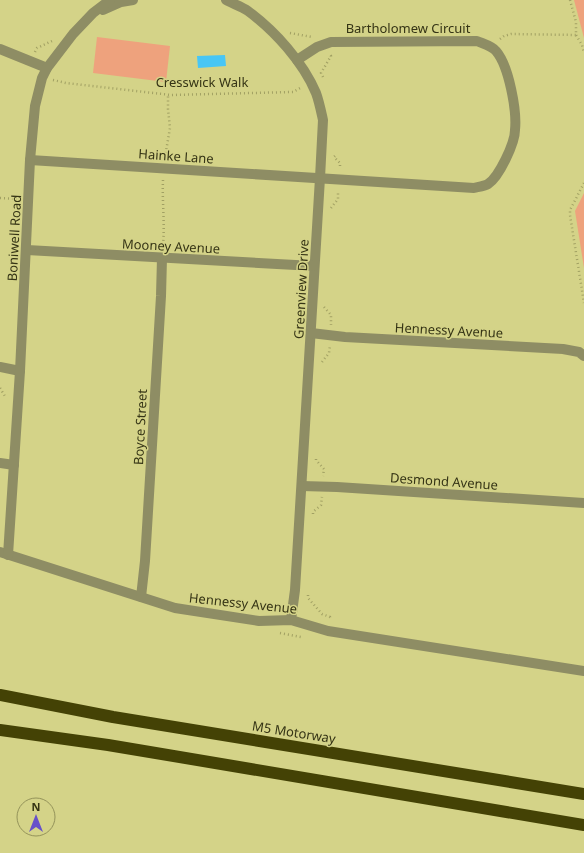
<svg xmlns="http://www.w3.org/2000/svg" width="584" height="853" viewBox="0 0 584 853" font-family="'Noto Sans',sans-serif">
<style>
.green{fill:#eea27d}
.water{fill:#48c6f5}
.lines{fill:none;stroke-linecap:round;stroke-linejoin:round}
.path{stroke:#a1a063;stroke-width:2.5;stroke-dasharray:1 3;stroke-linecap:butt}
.minor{stroke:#8e8d64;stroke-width:10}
.highway{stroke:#444205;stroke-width:12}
.labels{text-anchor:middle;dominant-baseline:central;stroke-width:3;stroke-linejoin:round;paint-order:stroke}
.street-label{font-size:13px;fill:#353415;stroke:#d4d388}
</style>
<rect width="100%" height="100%" fill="#d4d388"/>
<g class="green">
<polygon points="574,0 584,0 584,38"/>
<polygon points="97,37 170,46 166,82 93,73"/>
<polygon points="584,193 584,268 575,211"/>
</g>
<polygon class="water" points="225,55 226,66 198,68 197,56"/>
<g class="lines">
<g class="path">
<polyline points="570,0 576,22 576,35 582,45 584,53"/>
<polyline points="290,33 312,37"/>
<polyline points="500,39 504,36 511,34 576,35"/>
<polyline points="35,52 37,48 52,41"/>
<polyline points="323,77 321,73 331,56 330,55"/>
<polyline points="53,80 66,83 171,95 293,92 302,87"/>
<polyline points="335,156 334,157 340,163 340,168"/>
<polyline points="165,157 170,128 168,109 168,94"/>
<polyline points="584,183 570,210 570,215 584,303"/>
<polyline points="0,198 17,199"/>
<polyline points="331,208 338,199 338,191"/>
<path d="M163 245C165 222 162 202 163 180"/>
<polyline points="324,307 331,315 331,325"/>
<polyline points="322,362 329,353 330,346"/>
<polyline points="0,388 6,398"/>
<polyline points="316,459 316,460 324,469 323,476"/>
<polyline points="313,514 313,512 321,505 322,497"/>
<polyline points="308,595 308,598 322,614 330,617 330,620"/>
<polyline points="280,633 301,637"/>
</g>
<g class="minor">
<path d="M226 0C233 4 241 6 248 11 275 31 303 62 316 93 319 101 321 111 323 120L320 178 295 590 291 620"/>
<polyline points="103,10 121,2 133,0"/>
<polyline points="0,49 47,68"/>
<path d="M30 160 474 188C478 187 485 186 488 184 499 177 515 143 515 130 517 111 509 66 496 51 492 46 484 44 477 41L331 42 317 47 297 60"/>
<polyline points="27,250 314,266"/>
<polyline points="311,333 345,337 563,349 579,352 584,356"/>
<polyline points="0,367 20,371"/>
<polyline points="0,463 14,465"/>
<polyline points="302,486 337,487 584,503"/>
<polyline points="0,552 175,608 259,621 291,620 328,631 584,671"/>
<polyline points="8,555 20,371 30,160 35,106 42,78 47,68 73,34 93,13 110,0"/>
<polyline points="141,597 145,561 161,296 162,258"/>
</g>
<g class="highway">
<polyline points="0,695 113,717 584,794"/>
<polyline points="0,730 108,745 584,825"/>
</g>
</g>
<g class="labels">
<g class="street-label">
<text x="408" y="28">Bartholomew Circuit</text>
<text x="202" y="82">Cresswick Walk</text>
<text transform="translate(176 156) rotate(4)">Hainke Lane</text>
<text transform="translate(14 238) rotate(-87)">Boniwell Road</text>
<text transform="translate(171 246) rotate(3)">Mooney Avenue</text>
<text transform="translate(301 289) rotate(-87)">Greenview Drive</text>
<text transform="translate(449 330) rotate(3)">Hennessy Avenue</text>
<text transform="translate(140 427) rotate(-87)">Boyce Street</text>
<text transform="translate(444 481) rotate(4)">Desmond Avenue</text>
<text transform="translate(243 603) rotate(6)">Hennessy Avenue</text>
<text transform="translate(294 732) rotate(9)">M5 Motorway</text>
</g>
</g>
<g transform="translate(36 817)"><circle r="19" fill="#d4d388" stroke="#94935a"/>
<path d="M0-3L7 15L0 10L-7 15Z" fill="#6750c9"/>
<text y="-6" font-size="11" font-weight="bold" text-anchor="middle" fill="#353415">N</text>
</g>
</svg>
